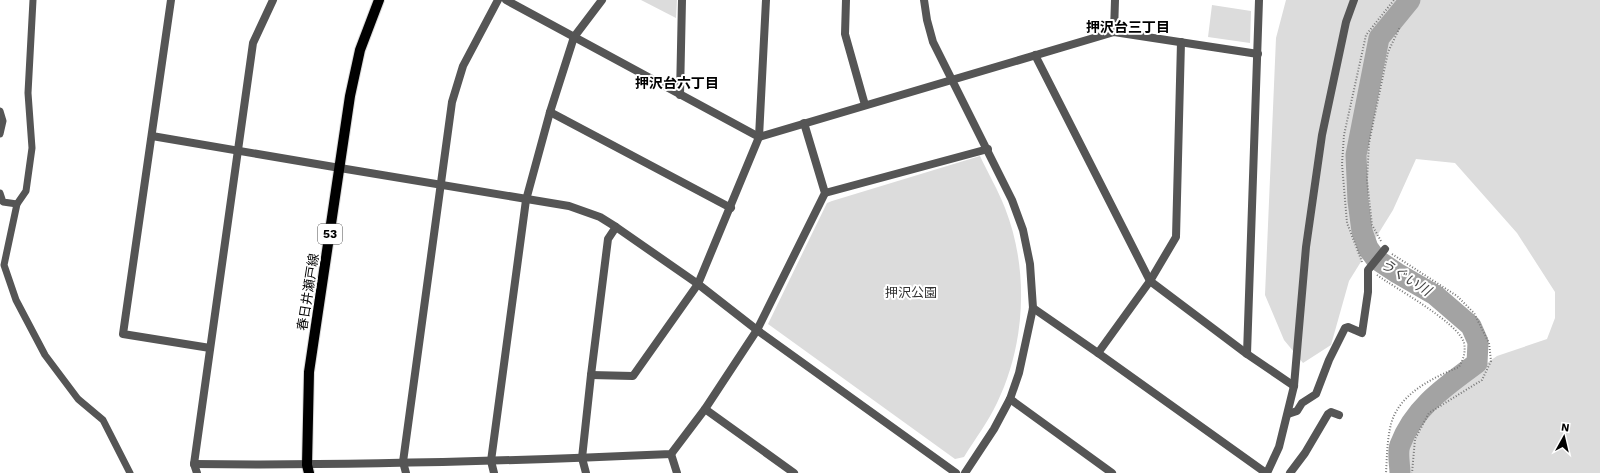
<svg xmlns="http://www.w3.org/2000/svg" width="1600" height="473" viewBox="0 0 1600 473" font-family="'Work Sans','Noto Sans JP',sans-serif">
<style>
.green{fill:#dcdcdc}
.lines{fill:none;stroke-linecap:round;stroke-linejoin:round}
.river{stroke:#a3a3a3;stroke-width:21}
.primary-casing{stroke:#dbdbdb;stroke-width:12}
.path{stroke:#777;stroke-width:2;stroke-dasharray:1 2;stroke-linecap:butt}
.service{stroke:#555;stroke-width:7}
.minor{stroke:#555;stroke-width:8}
.tertiary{stroke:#555;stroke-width:8}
.primary{stroke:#000;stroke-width:10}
.labels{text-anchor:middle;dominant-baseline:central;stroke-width:4;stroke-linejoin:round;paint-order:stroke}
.shield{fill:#fff;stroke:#4c4c4c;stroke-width:1}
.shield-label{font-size:12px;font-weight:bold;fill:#000}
.street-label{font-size:13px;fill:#000;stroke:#fff}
.park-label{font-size:13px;fill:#333;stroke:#fff}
.neighbourhood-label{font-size:14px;font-weight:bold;fill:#000;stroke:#fff}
.water-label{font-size:14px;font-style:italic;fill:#444;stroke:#fff}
</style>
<rect width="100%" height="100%" fill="#fff"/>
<g class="green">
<polygon points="641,0 677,0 676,18"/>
<polygon points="1286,0 1600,0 1600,473 1404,473 1403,464 1410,435 1431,403 1497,356 1547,339 1555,318 1555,292 1517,233 1455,163 1416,159 1393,210 1349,281 1331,345 1303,363 1284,340 1265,295 1276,38"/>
<polygon points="1212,5 1251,11 1250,43 1208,37"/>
<path d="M980 156C988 173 998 190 1005 208 1029 269 1026 343 997 403 988 422 975 439 964 457L955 459 768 324 827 203 832 201Z"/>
</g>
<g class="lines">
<path class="river" d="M1400 473C1400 465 1397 453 1400 445 1414 407 1446 386 1477 363L1478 342 1471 326 1435 295 1397 273 1376 259 1368 248 1362 231 1358 201 1356 155 1379 38 1410 0"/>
<g class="primary-casing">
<polyline id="primary" points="309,473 307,465 309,372 350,96 360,50 379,0"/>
</g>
<g class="path">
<polyline points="1381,241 1372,225 1367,180 1369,143 1388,52 1400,27"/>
<polyline points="1392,254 1457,296 1474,313 1489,343 1491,361 1482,380 1429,413 1415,439 1412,473"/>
<polyline points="1362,262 1347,223 1342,164 1344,135 1366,35 1394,0"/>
<path d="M1377 275C1395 288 1459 323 1464 343 1466 353 1463 359 1459 367 1432 378 1399 394 1391 424 1387 440 1387 457 1386 473"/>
</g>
<g class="service">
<polyline points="33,0 28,93 32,148 26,191 17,204 4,265 16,300 45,355 78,399 103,420 130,473"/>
<polyline points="0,111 3,121 0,134"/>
<polyline points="0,193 3,202 17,204"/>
</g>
<g class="minor">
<polyline points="171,0 123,334 210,348"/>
<polyline points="506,0 759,137 1114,32 1258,54"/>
<polyline points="846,0 845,34 865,105"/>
<polyline points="924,0 927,20 933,42 1012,200 1023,230 1030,264 1033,308 1019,373 1010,399 994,429 965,473"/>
<polyline points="1114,32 1115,0"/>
<polyline points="1035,55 1150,281 1247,354 1294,386"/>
<polyline points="680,95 682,0"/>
<polyline points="550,112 731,208"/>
<polyline points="152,136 340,168"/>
<polyline points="825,193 988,149"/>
<polyline points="1033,308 1098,353 1266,473"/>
<polyline points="1098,353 1150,281 1176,237 1181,42"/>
<polyline points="1247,354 1259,0"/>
<polyline points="591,375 633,376 698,284 759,137 766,0"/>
<polyline points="1010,399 1112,473"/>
<polyline points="705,409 794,473"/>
<polyline points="1288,414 1297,411 1302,403 1316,394 1329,360 1345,328 1348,327 1362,333 1368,292 1368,270 1385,249"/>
<polyline points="671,454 677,473"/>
<path d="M194 464C353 466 512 461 671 454L705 409 757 330 825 193 804 123"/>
<polyline points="197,473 194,464 253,43 273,0"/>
<polyline points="406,473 403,462 452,102 463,66 498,0"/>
<polyline points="494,473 491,461 526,200 550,112 574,37 602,0"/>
<polyline points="586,473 582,458 591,375 608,239 616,227"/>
<polyline points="1290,473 1305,453 1328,414 1331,412 1339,415"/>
</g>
<g class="tertiary">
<polyline points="340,168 569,206 600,217 616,227 698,284 757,330 956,473"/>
<polyline points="1267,473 1279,447 1294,386 1306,247 1322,135 1346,22 1354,0"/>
</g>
<use href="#primary" class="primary"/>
</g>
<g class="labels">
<rect class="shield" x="318" y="224" width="24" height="20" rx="3"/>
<g class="shield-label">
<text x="330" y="234">53</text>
</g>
<g class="street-label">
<text transform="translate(308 292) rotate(-81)">春日井瀬戸線</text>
</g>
<g class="park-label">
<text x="911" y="292">押沢公園</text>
</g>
<g class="neighbourhood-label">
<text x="1128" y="27">押沢台三丁目</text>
<text x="677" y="83">押沢台六丁目</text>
</g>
<g class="water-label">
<text transform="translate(1406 277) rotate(32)">うぐい川</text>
</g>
</g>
<g transform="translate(1564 437) rotate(8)" stroke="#ffffff" stroke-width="3" paint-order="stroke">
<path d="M0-3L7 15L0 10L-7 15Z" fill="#000000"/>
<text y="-6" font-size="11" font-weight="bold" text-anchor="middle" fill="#000000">N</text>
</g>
</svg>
